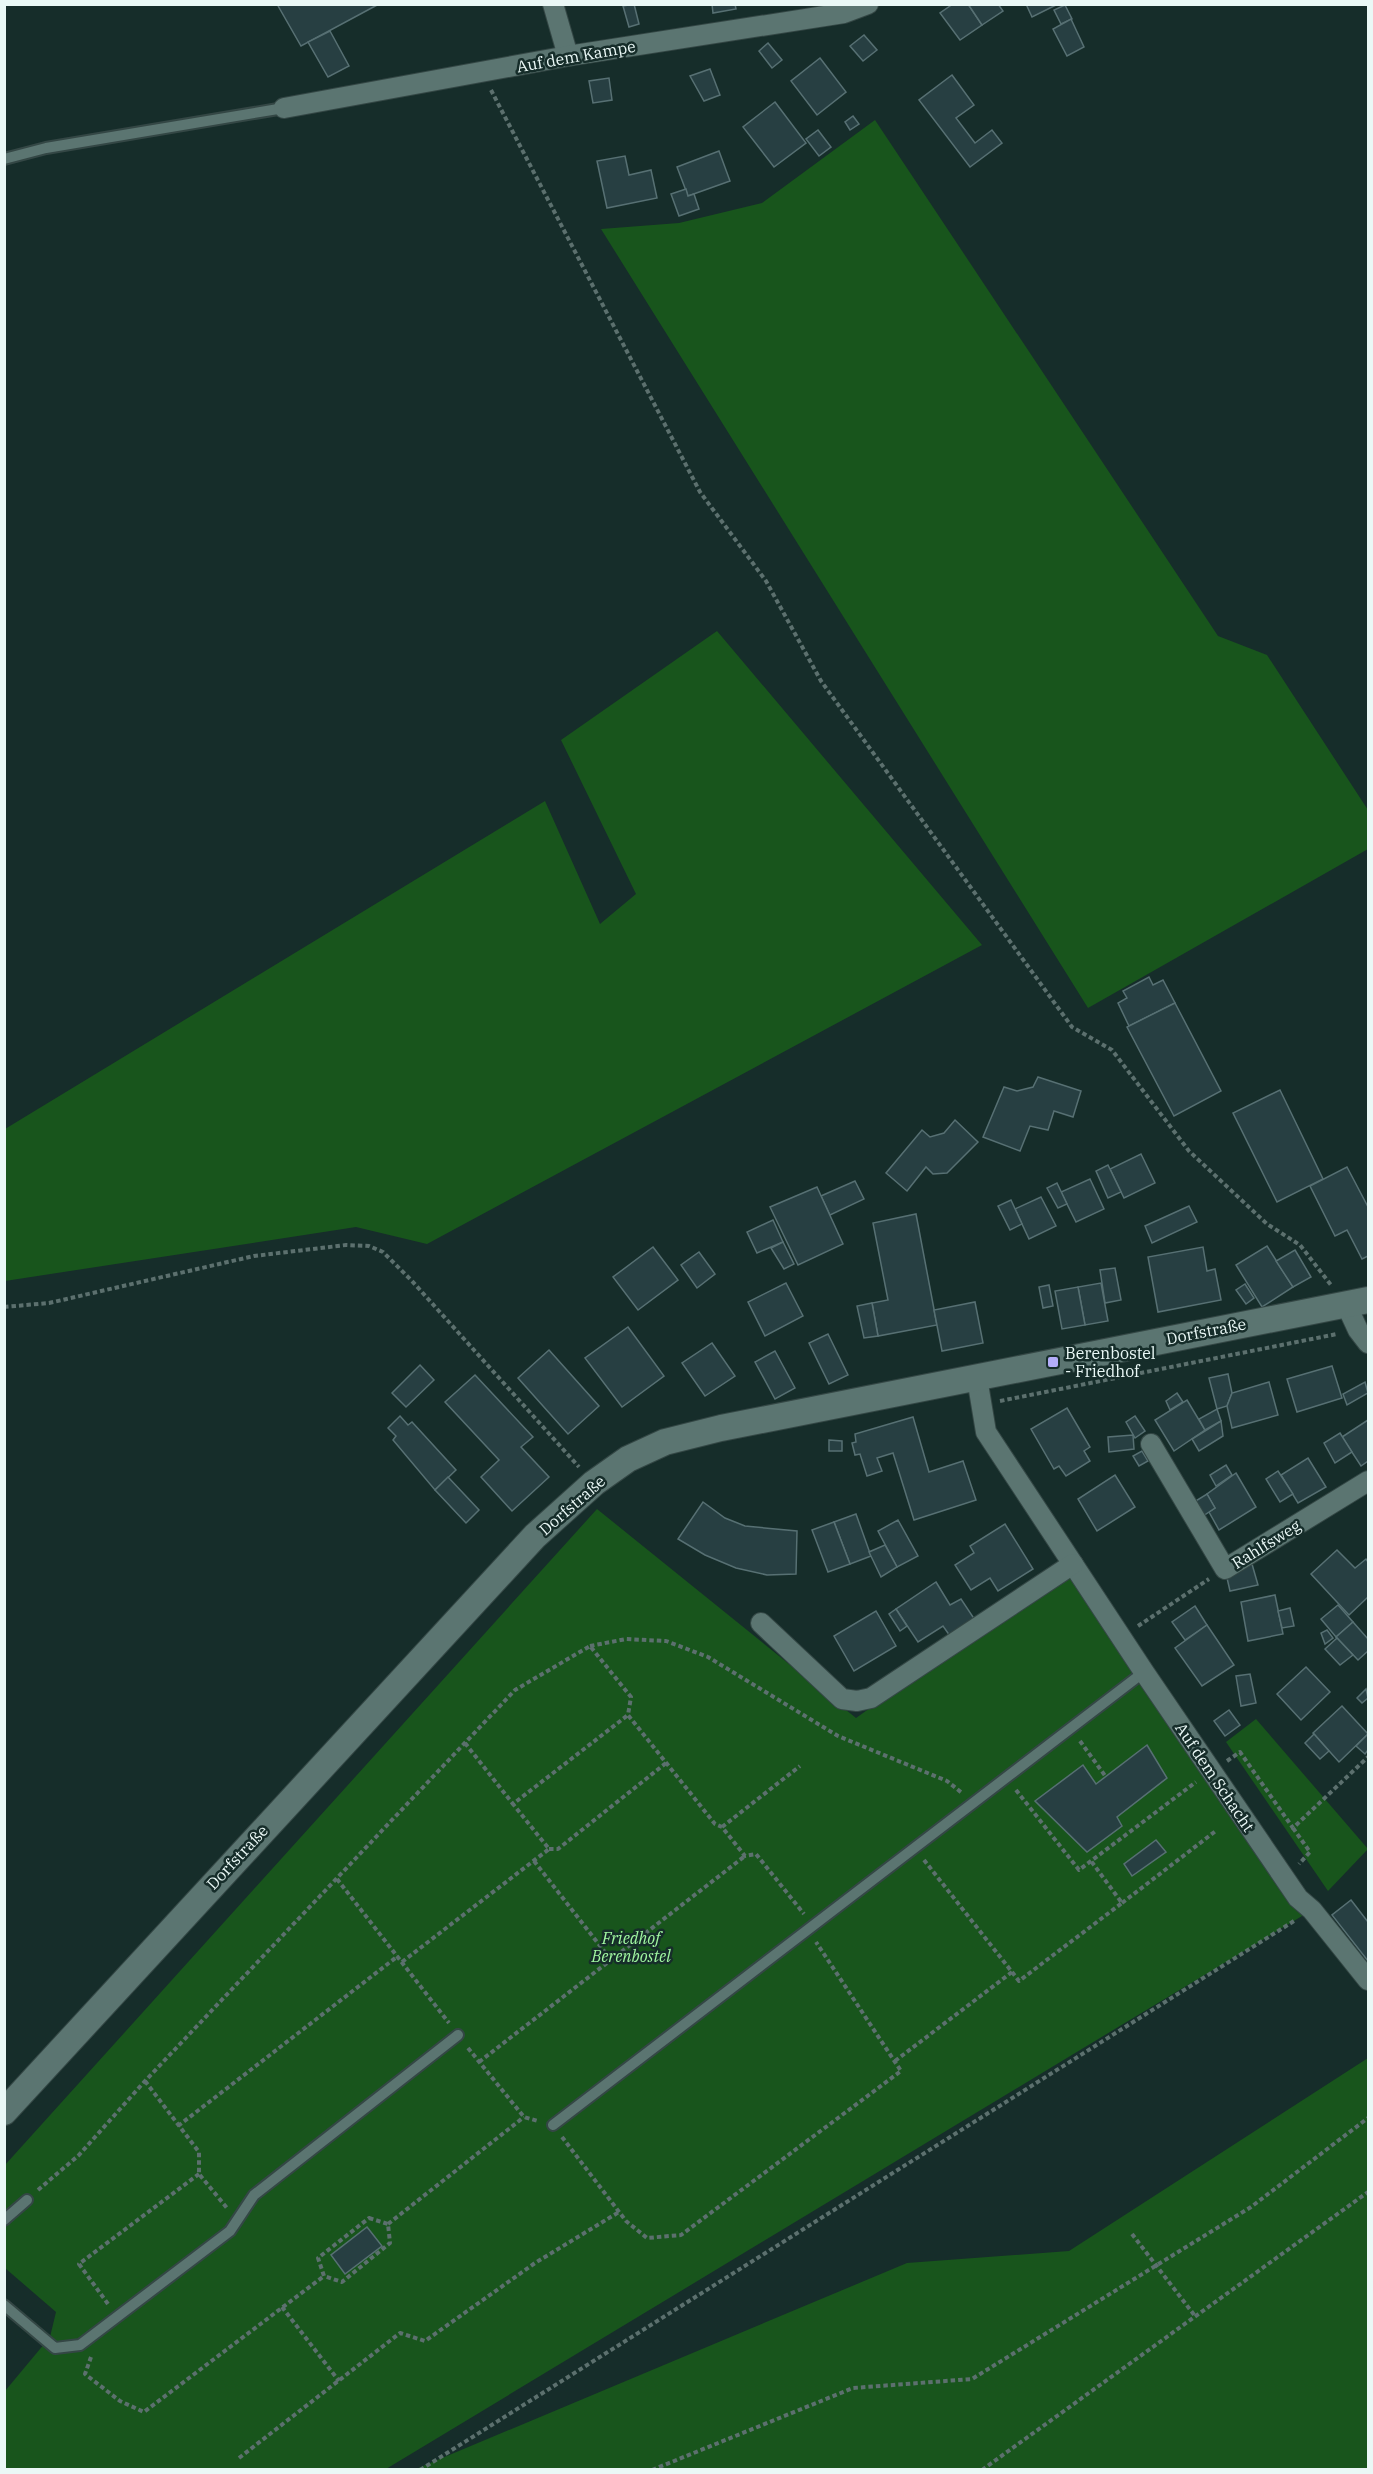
<svg xmlns="http://www.w3.org/2000/svg" width="1373" height="2474" viewBox="0 0 1373 2474" font-family="'IBM Plex Serif',serif">
<style>
.green{fill:#18551c}
.building{fill:#273f42;stroke:#577073;stroke-width:1.5}
.lines{fill:none;stroke-linecap:round;stroke-linejoin:round}
.service-casing{stroke:#344745;stroke-width:14}
.minor-casing{stroke:#344745;stroke-width:22}
.tertiary-casing{stroke:#344745;stroke-width:28}
.path{stroke:#5c706e;stroke-width:4;stroke-dasharray:4.5 3;stroke-linecap:butt}
.service{stroke:#5b7571;stroke-width:10}
.minor{stroke:#5b7571;stroke-width:20}
.tertiary{stroke:#5b7571;stroke-width:26}
.poi-dot{fill:#b3adf9;stroke:#162d2a;stroke-width:2}
.labels{text-anchor:middle;dominant-baseline:central;stroke-width:5;stroke-linejoin:round;paint-order:stroke}
.street-label{font-size:16px;fill:#eaf8f6;stroke:#162d2a}
.poi-label{font-size:16px;fill:#eaf8f6;stroke:#162d2a;text-anchor:start}
.park-label{font-size:16px;font-style:italic;fill:#a1f8a1;stroke:#162d2a}
</style>
<rect width="100%" height="100%" fill="#162d2a"/>
<g class="green">
<polygon points="875,120 1218,636 1267,655 1368,810 1368,849 1088,1008 601,229 679,223 762,203"/>
<polygon points="717,631 982,945 427,1244 356,1227 5,1281 5,1129 545,801 600,924 636,894 561,740"/>
<polygon points="597,1509 856,1718 1073,1564 1312,1910 386,2469 5,2469 5,2391 50,2337 56,2312 5,2268 5,2165"/>
<polygon points="1256,1719 1368,1849 1328,1891 1226,1742"/>
<polygon points="1368,2058 1368,2469 416,2469 907,2263 1069,2251"/>
</g>
<g class="building">
<polygon points="277,4 379,4 301,46"/>
<polygon points="634,4 639,24 629,27 623,6"/>
<polygon points="712,4 735,4 736,9 713,13"/>
<polygon points="953,4 968,4 982,25 960,40 940,13"/>
<polygon points="968,4 998,4 1003,11 982,25"/>
<polygon points="1026,4 1058,4 1032,17"/>
<polygon points="1065,5 1072,19 1061,24 1054,10"/>
<polygon points="1071,19 1084,47 1067,56 1053,29"/>
<polygon points="330,31 349,66 328,77 308,42"/>
<polygon points="864,35 877,50 863,61 850,46"/>
<polygon points="768,43 782,60 772,68 759,51"/>
<polygon points="820,58 846,92 817,115 791,81"/>
<polygon points="710,69 720,95 704,101 690,76"/>
<polygon points="952,75 974,105 956,118 975,143 992,130 1002,143 970,167 919,100"/>
<polygon points="609,78 612,100 593,103 589,81"/>
<polygon points="775,102 806,143 774,167 743,127"/>
<polygon points="853,116 859,124 850,130 845,122"/>
<polygon points="818,130 831,147 819,156 806,139"/>
<polygon points="719,151 730,181 688,196 677,167"/>
<polygon points="625,156 629,175 651,170 657,198 607,208 597,161"/>
<polygon points="686,189 688,196 694,194 699,209 679,216 671,194"/>
<polygon points="1149,977 1153,985 1163,980 1175,1003 1129,1026 1118,1003 1127,998 1123,991"/>
<polygon points="1175,1003 1221,1091 1174,1116 1127,1027"/>
<polygon points="1038,1077 1081,1091 1073,1117 1054,1111 1048,1130 1030,1126 1020,1151 983,1137 1004,1087 1017,1091 1033,1087"/>
<polygon points="1280,1090 1323,1179 1277,1202 1233,1113"/>
<polygon points="955,1120 978,1142 947,1173 933,1174 926,1167 907,1191 886,1173 922,1130 930,1137 944,1133"/>
<polygon points="1141,1154 1155,1183 1124,1198 1110,1169"/>
<polygon points="1108,1165 1121,1192 1108,1198 1096,1171"/>
<polygon points="1347,1167 1368,1207 1368,1256 1362,1259 1347,1230 1335,1236 1310,1186"/>
<polygon points="1090,1179 1104,1209 1076,1222 1061,1192"/>
<polygon points="855,1181 864,1199 830,1215 821,1196"/>
<polygon points="1057,1183 1067,1204 1058,1208 1047,1188"/>
<polygon points="817,1187 843,1244 798,1265 770,1207"/>
<polygon points="1041,1197 1056,1226 1029,1239 1015,1209"/>
<polygon points="1011,1200 1022,1224 1010,1230 998,1206"/>
<polygon points="1189,1206 1197,1222 1152,1243 1145,1226"/>
<polygon points="916,1214 937,1325 878,1336 872,1303 888,1300 873,1223"/>
<polygon points="773,1220 783,1242 757,1253 747,1232"/>
<polygon points="783,1242 794,1264 784,1269 771,1248"/>
<polygon points="1267,1246 1293,1287 1262,1307 1236,1265"/>
<polygon points="653,1247 678,1280 638,1310 613,1277"/>
<polygon points="1203,1247 1207,1271 1215,1269 1221,1300 1158,1312 1148,1257"/>
<polygon points="1295,1250 1311,1277 1293,1287 1276,1261"/>
<polygon points="699,1252 715,1274 697,1288 681,1265"/>
<polygon points="1115,1268 1121,1300 1105,1303 1100,1270"/>
<polygon points="786,1283 803,1316 765,1336 748,1302"/>
<polygon points="1101,1283 1108,1321 1085,1325 1078,1287"/>
<polygon points="1245,1284 1254,1298 1246,1304 1236,1290"/>
<polygon points="1049,1285 1053,1306 1043,1308 1039,1287"/>
<polygon points="1078,1287 1085,1325 1062,1329 1055,1291"/>
<polygon points="975,1302 983,1343 942,1351 934,1310"/>
<polygon points="872,1303 878,1336 864,1338 857,1306"/>
<polygon points="628,1327 664,1376 622,1407 585,1358"/>
<polygon points="828,1334 848,1375 829,1384 809,1343"/>
<polygon points="712,1343 735,1376 705,1396 682,1363"/>
<polygon points="549,1350 599,1406 568,1434 518,1378"/>
<polygon points="775,1351 795,1388 775,1399 755,1362"/>
<polygon points="420,1365 434,1380 406,1407 392,1393"/>
<polygon points="1332,1366 1342,1398 1297,1412 1287,1379"/>
<polygon points="1228,1374 1232,1393 1227,1406 1217,1409 1209,1378"/>
<polygon points="475,1375 533,1437 521,1447 549,1477 512,1511 481,1477 499,1460 445,1402"/>
<polygon points="1269,1382 1278,1415 1232,1428 1227,1406 1232,1393"/>
<polygon points="1365,1382 1368,1393 1347,1405 1343,1394"/>
<polygon points="1177,1393 1183,1402 1170,1410 1166,1401"/>
<polygon points="1187,1400 1205,1430 1174,1451 1155,1420"/>
<polygon points="1067,1408 1090,1447 1084,1451 1090,1461 1066,1476 1059,1466 1054,1469 1031,1429"/>
<polygon points="1217,1409 1221,1421 1205,1430 1199,1419"/>
<polygon points="400,1416 408,1425 412,1422 456,1470 435,1490 393,1440 396,1436 388,1428"/>
<polygon points="1135,1416 1145,1431 1135,1438 1126,1422"/>
<polygon points="913,1417 929,1472 963,1461 976,1500 914,1520 893,1453 877,1458 882,1471 867,1476 860,1454 855,1455 852,1443 856,1442 855,1434"/>
<polygon points="1368,1420 1368,1461 1361,1466 1342,1437"/>
<polygon points="1221,1421 1223,1436 1199,1451 1192,1439"/>
<polygon points="1340,1433 1352,1452 1335,1463 1324,1443"/>
<polygon points="1133,1435 1134,1449 1109,1452 1108,1437"/>
<polygon points="829,1440 842,1441 842,1451 829,1451"/>
<polygon points="1142,1451 1148,1461 1139,1466 1133,1456"/>
<polygon points="1308,1458 1326,1487 1298,1503 1281,1475"/>
<polygon points="1226,1465 1232,1475 1216,1486 1210,1475"/>
<polygon points="1278,1471 1293,1494 1280,1502 1266,1479"/>
<polygon points="1236,1473 1256,1507 1219,1530 1209,1512 1215,1508 1207,1494"/>
<polygon points="1115,1475 1135,1507 1097,1531 1078,1499"/>
<polygon points="448,1477 479,1510 466,1523 435,1490"/>
<polygon points="1207,1494 1215,1508 1203,1516 1194,1502"/>
<polygon points="703,1502 725,1518 745,1526 797,1531 796,1574 767,1575 736,1568 705,1555 678,1539"/>
<polygon points="856,1514 871,1556 850,1564 834,1522"/>
<polygon points="898,1520 918,1556 897,1567 878,1531"/>
<polygon points="834,1522 850,1564 828,1572 812,1530"/>
<polygon points="1005,1524 1033,1569 998,1591 990,1578 971,1590 955,1565 974,1553 970,1546"/>
<polygon points="885,1545 897,1567 881,1577 869,1552"/>
<polygon points="1337,1550 1355,1568 1366,1559 1368,1562 1368,1597 1349,1615 1311,1574"/>
<polygon points="1252,1564 1258,1585 1230,1591 1227,1578"/>
<polygon points="936,1582 950,1605 961,1599 975,1620 950,1636 943,1626 918,1642 896,1609"/>
<polygon points="1275,1595 1283,1634 1248,1641 1241,1602"/>
<polygon points="1338,1605 1353,1622 1336,1637 1321,1619"/>
<polygon points="1195,1606 1207,1625 1185,1640 1172,1622"/>
<polygon points="1290,1608 1294,1626 1282,1628 1278,1611"/>
<polygon points="896,1609 907,1626 900,1631 889,1614"/>
<polygon points="876,1611 896,1646 854,1671 834,1636"/>
<polygon points="1353,1622 1368,1639 1368,1651 1358,1660 1336,1637"/>
<polygon points="1207,1625 1234,1665 1202,1686 1175,1648"/>
<polygon points="1327,1630 1333,1638 1325,1644 1321,1633"/>
<polygon points="1337,1638 1353,1655 1340,1665 1325,1649"/>
<polygon points="1306,1667 1330,1692 1301,1720 1277,1694"/>
<polygon points="1250,1674 1256,1703 1241,1706 1236,1676"/>
<polygon points="1366,1689 1368,1698 1362,1703 1357,1698"/>
<polygon points="1342,1706 1368,1734 1339,1762 1313,1733"/>
<polygon points="1229,1710 1240,1725 1225,1736 1214,1721"/>
<polygon points="1314,1734 1329,1751 1320,1759 1305,1743"/>
<polygon points="1368,1734 1368,1750 1365,1754 1356,1746"/>
<polygon points="1147,1745 1167,1778 1117,1817 1122,1826 1087,1852 1035,1801 1083,1765 1096,1784"/>
<polygon points="1156,1840 1166,1852 1132,1876 1124,1864"/>
<polygon points="1351,1900 1368,1922 1368,1961 1332,1915"/>
<polygon points="367,2227 382,2246 345,2274 331,2255"/>
</g>
<g class="lines">
<g class="service-casing">
<g id="service">
<polyline points="4,159 46,148 284,108"/>
<polyline points="553,2125 1144,1672"/>
<polyline points="4,2220 27,2200"/>
<polyline points="4,2305 55,2348 80,2345 230,2231 254,2195 458,2035"/>
</g>
</g>
<g class="minor-casing">
<g id="minor">
<polyline points="553,4 568,56"/>
<polyline points="284,108 568,56 844,13 868,4"/>
<polyline points="1346,1304 1358,1330 1368,1343"/>
<polyline points="977,1378 986,1432 1144,1672 1298,1898 1312,1910 1368,1980"/>
<polyline points="1151,1444 1225,1569 1368,1481"/>
<polyline points="761,1623 842,1699 857,1701 871,1698 1073,1564"/>
</g>
</g>
<g class="tertiary-casing">
<polyline id="tertiary" points="4,2112 535,1536 594,1483 628,1459 665,1442 721,1428 1368,1300"/>
</g>
<g class="path">
<polyline points="491,90 700,492 766,581 821,681 1072,1027 1112,1050 1189,1151 1267,1224 1300,1245 1331,1285"/>
<polyline points="4,1307 49,1303 254,1256 346,1245 369,1246 383,1252 412,1281 579,1467"/>
<polyline points="1000,1401 1337,1334"/>
<polyline points="1138,1626 1209,1579"/>
<polyline points="590,1646 626,1639 666,1641 708,1657 838,1736 947,1781 962,1793"/>
<polyline points="1080,1741 1106,1777"/>
<polyline points="465,1743 513,1804"/>
<polyline points="1227,1761 1240,1752 1293,1828 1368,1757"/>
<polyline points="1016,1790 1079,1870 1196,1782"/>
<polyline points="722,1827 800,1766"/>
<polyline points="1293,1828 1310,1852 1299,1864"/>
<polyline points="549,1849 558,1849 666,1763"/>
<polyline points="534,1861 611,1960"/>
<polyline points="337,1879 449,2023"/>
<polyline points="1122,1903 1217,1830"/>
<polyline points="402,1962 549,1849 513,1804 628,1715"/>
<polyline points="1012,1972 1019,1981 1122,1903 1091,1861"/>
<polyline points="468,2048 524,2117 538,2121"/>
<polyline points="895,2061 1012,1972 924,1860"/>
<polyline points="479,2062 745,1856"/>
<polyline points="145,2081 199,2152 199,2174 227,2208"/>
<polyline points="178,2126 398,1956"/>
<polyline points="562,2137 626,2221 647,2238 681,2235 901,2071 816,1942"/>
<polyline points="38,2190 79,2155 145,2081 515,1690 590,1646 631,1697 628,1715 715,1824 722,1827 745,1856 756,1854 804,1914"/>
<polygon points="369,2218 388,2224 390,2243 342,2282 324,2276 318,2258"/>
<polyline points="388,2224 524,2117"/>
<polyline points="1132,2234 1195,2316"/>
<polyline points="108,2304 79,2264 199,2174"/>
<polyline points="282,2307 339,2381"/>
<polyline points="91,2357 85,2374 120,2401 144,2412 324,2276"/>
<polyline points="239,2458 400,2333 425,2341 535,2263 619,2212"/>
<polyline points="420,2470 1294,1921"/>
<polyline points="652,2470 853,2388 972,2379 1251,2207 1368,2118"/>
<polyline points="982,2470 1368,2192"/>
</g>
<use href="#service" class="service"/>
<use href="#minor" class="minor"/>
<use href="#tertiary" class="tertiary"/>
</g>
<rect class="poi-dot" x="1047" y="1356" width="12" height="12" rx="3"/>
<g class="labels">
<g class="street-label">
<text transform="translate(576 56) rotate(-10)">Auf dem Kampe</text>
<text transform="translate(1206 1331) rotate(-11)">Dorfstraße</text>
<text transform="translate(572 1505) rotate(-41)">Dorfstraße</text>
<text transform="translate(1266 1544) rotate(-32)">Rahlfsweg</text>
<text transform="translate(1215 1777) rotate(56)">Auf dem Schacht</text>
<text transform="translate(237 1857) rotate(-47)">Dorfstraße</text>
</g>
<g class="poi-label">
<text x="1065" y="1353">Berenbostel<tspan x="1065" dy="18">- Friedhof</tspan></text>
</g>
<g class="park-label">
<text x="631" y="1938">Friedhof<tspan x="631" dy="18">Berenbostel</tspan></text>
</g>
</g>
<rect width="1373" height="2474" fill="none" stroke="#eaf8f6" stroke-width="12"/>
</svg>
